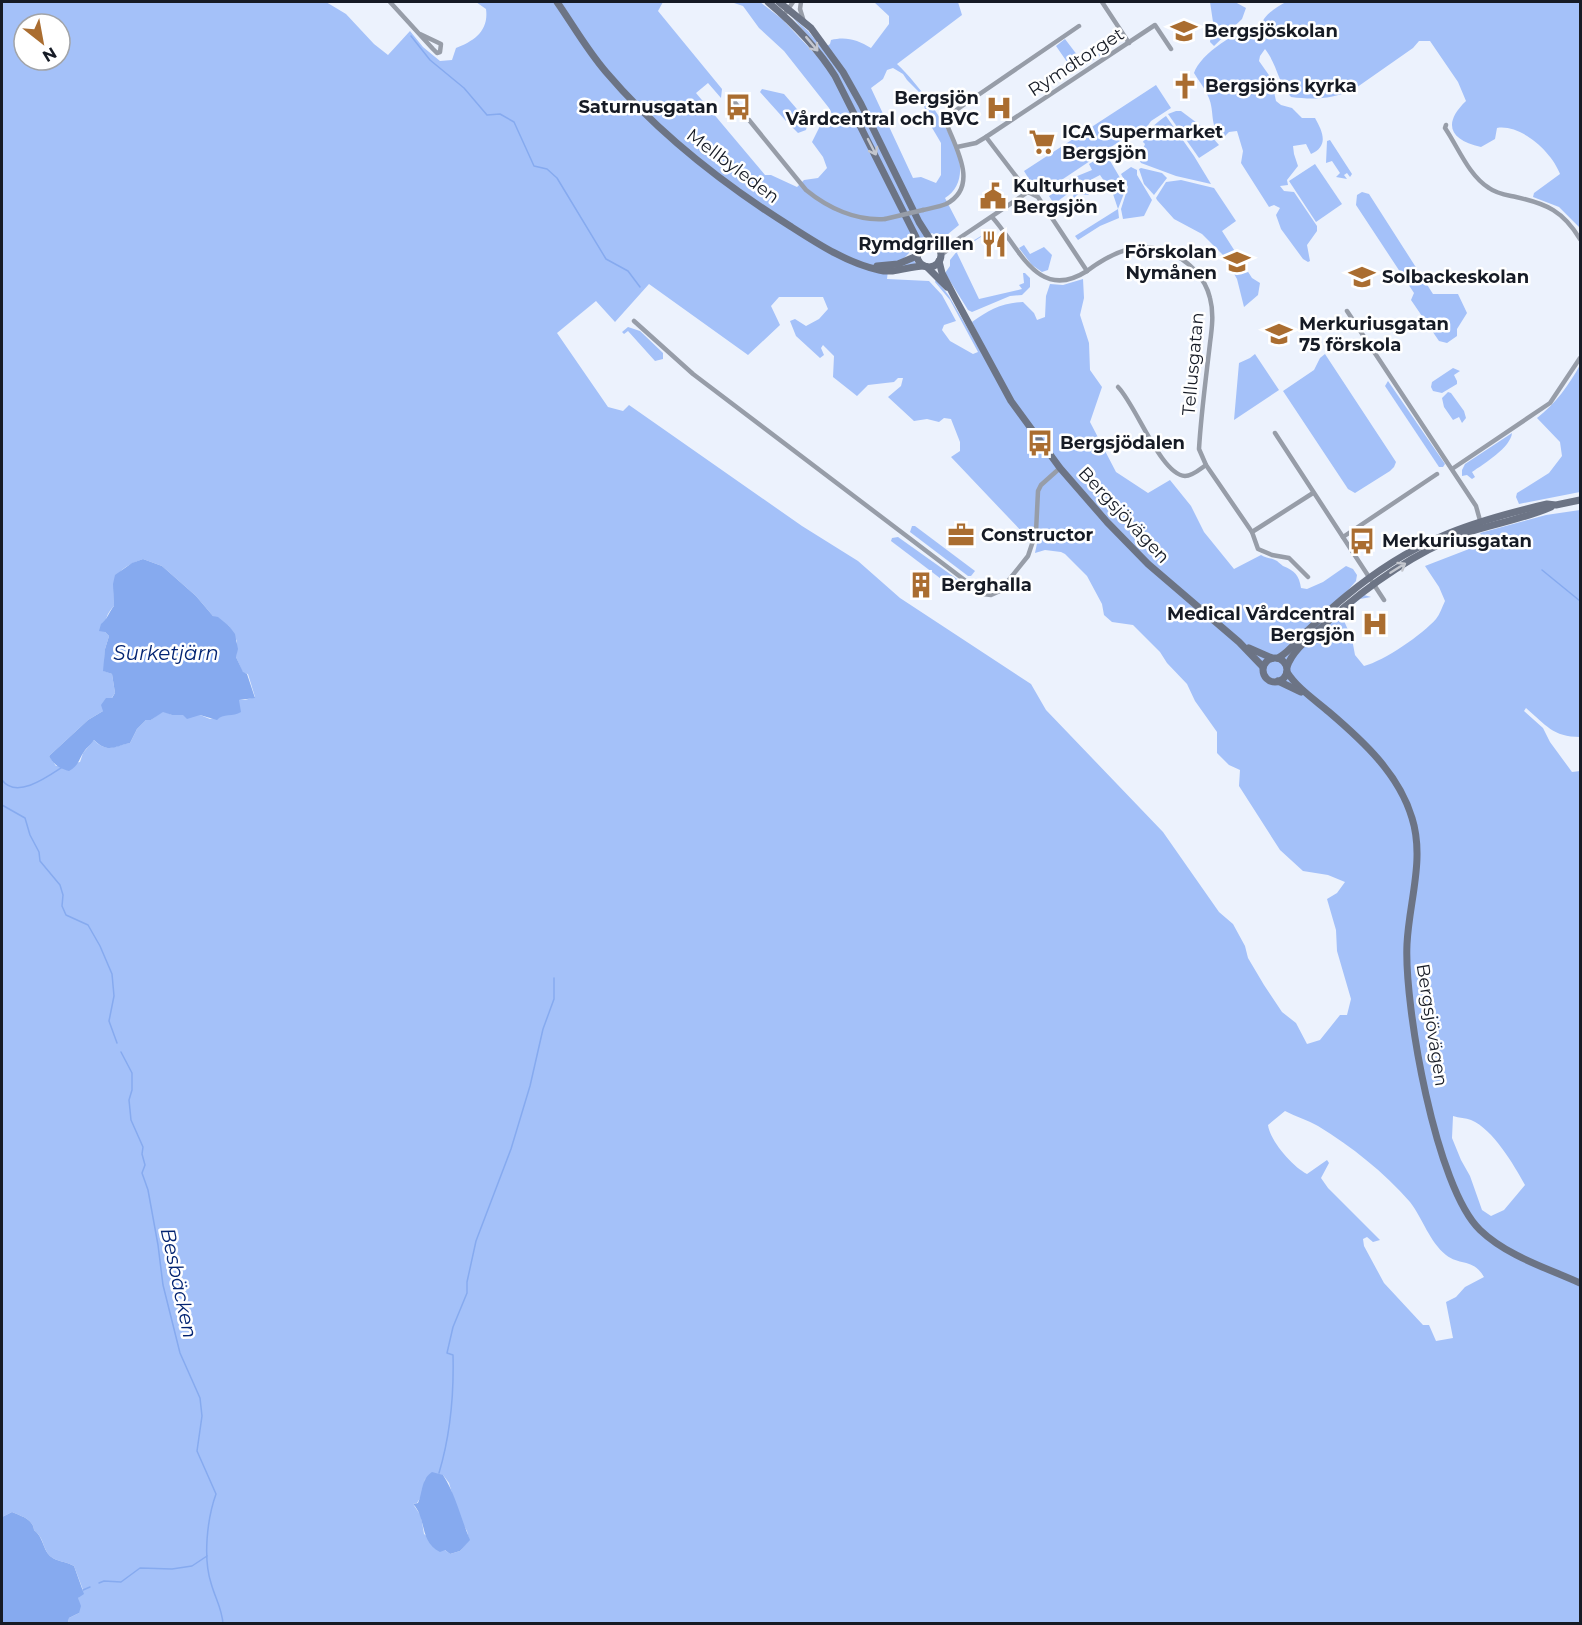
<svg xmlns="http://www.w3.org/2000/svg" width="1582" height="1625" viewBox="0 0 1582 1625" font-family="Montserrat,sans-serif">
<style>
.green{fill:#a4c1f9;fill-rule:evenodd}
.water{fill:#86aaef}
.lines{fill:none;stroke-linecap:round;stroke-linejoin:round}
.stream{stroke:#86aaef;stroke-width:1.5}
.street{stroke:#979da8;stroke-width:4.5}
.secondary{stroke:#6c7485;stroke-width:7}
.street-bridge{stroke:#979da8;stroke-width:4.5}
.oneway{stroke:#c4c7ce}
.labels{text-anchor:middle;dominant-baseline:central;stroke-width:5;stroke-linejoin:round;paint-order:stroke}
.poi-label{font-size:18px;font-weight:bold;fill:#161b25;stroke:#fff;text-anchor:start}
.street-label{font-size:18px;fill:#161b25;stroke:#fff}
.water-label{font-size:20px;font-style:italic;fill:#032472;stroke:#fff}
</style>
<rect width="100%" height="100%" fill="#ecf2fd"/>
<g class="green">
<path d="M2 2H326L346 14 374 44 388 55 410 31 423 47 440 61 452 60 456 48C474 41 489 31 486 9L476 2H663L658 11 722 89 721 98 708 83 696 93 765 175H771L797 187 804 180 818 178 827 168 823 157 812 142 820 126 832 114 829 108 784 51 759 28 743 6 731 2H760L782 19 816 55 821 51 792 17 808 31 823 49 830 44 831 40C846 36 858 40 871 48L889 24V16L874 2H958L962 15 897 64C918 83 958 137 960 166 961 180 956 191 945 198L959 225 942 239 932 233 913 243 909 253 902 260H914L916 264 888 270 887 279 929 281 942 295 956 321 944 325 942 330 950 341 973 354 978 352 950 300 935 282 936 279 949 296 980 350 985 348 972 322C989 310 1002 303 1023 302L1034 313 1037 320 1045 317 1046 296 1050 284 1063 285 1083 279 1084 298 1080 315 1089 343 1090 370 1102 387 1090 422 1116 472 1148 493 1170 480 1191 506 1204 532 1234 569 1261 555C1266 558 1271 558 1275 560 1278 561 1280 564 1283 566 1295 571 1299 575 1301 588L1307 589 1323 582 1346 566 1353 569 1357 575 1356 581 1337 603 1340 612 1364 595 1371 597 1360 599 1341 614 1352 639 1355 655 1364 666C1384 661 1423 634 1436 619 1440 614 1442 607 1445 601L1439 587 1425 566 1482 544 1484 540 1480 533 1546 515 1580 510V737C1553 737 1546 725 1526 708L1524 711 1543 728 1550 742 1572 772 1580 771V1623H68L69 1618 79 1613 78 1598 83 1590 74 1566C66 1561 57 1562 50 1556 42 1548 45 1539 34 1530 33 1519 21 1516 12 1512L2 1517ZM24 24H60V60H24ZM893 68 903 74 907 80 919 92 931 126 941 143V175L936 183 921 177 913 178 871 88 883 79 887 70ZM649 284 748 355 780 325 771 306 779 297H823L828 309 819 319 806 326 795 319 790 321 796 336 820 358 824 355 821 348 823 345 834 356 833 377 857 396 868 385 894 382 898 378H903L901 386 888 397 914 421 927 419 939 422 944 418 951 419 960 442V451L951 457 1025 535 1027 530 1040 529 1035 553 1045 550 1061 552 1065 554 1087 576 1102 604 1104 615 1112 622 1133 625 1160 652 1167 663 1187 684 1195 701 1217 732V753L1229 765 1240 770 1239 786 1280 850 1303 871 1328 875 1345 882 1337 893 1327 899 1336 930 1337 951 1351 999 1347 1015H1340L1320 1040 1307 1044 1296 1023 1282 1012 1264 985 1248 958 1245 946 1233 924 1219 912 1163 832 1046 710 1031 684 900 598 858 561 802 526 629 405 623 411 608 407 557 333 596 301 615 322ZM143 559 162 566 196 596 213 616 229 626 237 641 236 657 243 673 248 674 255 697 245 700H239L238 704 230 715H224L210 719 200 715H172L163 711 151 720H146L137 729 130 743C116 745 107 754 94 740L83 753 80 762 56 766 49 756 88 720 103 711 115 693 112 674 104 671 105 649 109 636 105 632C105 621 106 614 114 606 113 578 115 569 143 559ZM1285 1111C1296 1117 1308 1120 1318 1126 1352 1147 1384 1172 1410 1202 1423 1219 1429 1241 1446 1255 1460 1266 1473 1258 1484 1277L1465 1287 1456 1297 1446 1302 1453 1338 1436 1341 1429 1325H1423L1384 1283 1364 1246 1363 1239 1367 1237 1373 1242 1380 1240 1328 1188 1321 1178 1329 1163 1327 1160 1307 1174C1293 1167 1270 1141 1268 1125ZM1453 1116C1459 1118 1466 1118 1471 1120 1493 1129 1514 1165 1525 1185L1504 1210 1491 1216 1482 1210 1470 1176 1461 1160 1452 1138ZM443 1475 449 1483 459 1517 467 1531 469 1540 460 1551 450 1554 424 1534 421 1516 413 1504 417 1503 422 1495 425 1479Z"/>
<polygon points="1210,2 1235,2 1246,8 1242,19 1214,46 1210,42 1213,22"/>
<path d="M1286 2H1580V228L1559 207 1533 197 1534 193 1560 174C1552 152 1521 124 1497 128L1495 139 1481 147C1450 140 1442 124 1466 101L1458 82 1430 41H1419L1413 48 1353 90C1332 99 1314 100 1291 97 1278 83 1277 64 1265 49L1260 56 1259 61 1271 78 1276 101 1281 105 1292 108 1302 118H1315C1323 132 1329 146 1311 154L1306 144 1293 146 1294 154 1298 166 1287 180 1288 185 1280 186 1284 191 1294 192 1317 226V231L1307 245 1310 261 1308 262 1303 259 1281 229 1276 215 1280 208 1274 205 1269 207 1241 163 1243 151 1237 131 1229 132 1222 139C1208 124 1216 110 1207 94 1204 87 1198 80 1194 73 1200 54 1240 27 1260 28 1263 15 1275 8 1286 2Z"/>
<polygon points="1065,39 1084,64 1102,52 1103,54 1074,72 1056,46"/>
<polygon points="1156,85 1171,108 1151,121 1142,134 1126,137 1039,195 1024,171"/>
<polygon points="762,89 784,94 808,122 806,130 798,133 790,125 793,122 789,119 786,121 760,92"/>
<polygon points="1176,111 1181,111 1205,129 1219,145 1199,158 1168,114"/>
<path d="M1166 116 1194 156 1211 184 1176 176 1141 163 1139 159 1145 144 1143 142C1148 129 1156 123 1166 116Z"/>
<polygon points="1330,140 1352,174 1350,177 1347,173 1344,175 1347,179 1336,177 1340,173 1332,161 1326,163 1327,141"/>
<polygon points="1126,142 1128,145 1109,159 1126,188 1118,209 1119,218 1100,226 1078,240 1075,236 1118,209 1113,194 1100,175 1079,186 1086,188 1089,195 1078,194 1073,199 1074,189 1054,204 1049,196 1064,187 1070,179 1092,170 1089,164"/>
<polygon points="1315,164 1342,204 1316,222 1289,181"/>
<polygon points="1131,167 1137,170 1137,175 1152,200 1144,216 1123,219 1121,209 1128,187 1121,174"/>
<polygon points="1141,168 1162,173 1167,178 1154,195 1144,184 1139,169"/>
<polygon points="1181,180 1214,188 1236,221 1222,231 1252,278 1260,283 1258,295 1244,307 1237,279 1224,256 1202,234 1174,219 1157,200 1156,198 1166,182"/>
<polygon points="1362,192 1369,194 1433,294 1458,294 1467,313 1457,329 1457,336 1447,343 1439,341 1411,300 1414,293 1356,205 1357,195"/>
<polygon points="994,228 957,253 979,299 1022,289 1019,285 1024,283 1023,273 1025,273 1030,278 1030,287 1022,295 1010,296 972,312 968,310 945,273 950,266 950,260 958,250"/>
<polygon points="1024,245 1030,254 1044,247 1052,255 1048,270 1042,272 1032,265 1019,248"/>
<polygon points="628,327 640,331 663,353 663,359 655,361 628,331 624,334 622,332"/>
<polygon points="1255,354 1279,390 1234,420 1239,363 1250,358"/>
<polygon points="1325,354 1396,462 1394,467 1390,471 1355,493 1348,489 1283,391 1314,370 1320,358"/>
<path d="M1580 365V492L1519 504 1516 497 1517 493 1549 473 1562 456 1560 442 1537 418C1556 403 1569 385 1580 365Z"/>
<polygon points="1453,368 1460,371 1454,375 1457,381 1457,384 1442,393 1433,391 1431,387 1432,382"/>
<polygon points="1388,381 1445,464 1443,467 1439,467 1385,386"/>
<polygon points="1448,392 1451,393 1464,411 1466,418 1462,423 1459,417 1453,420 1444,407 1442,398"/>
<path d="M1512 433C1511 447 1484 464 1472 472L1475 477 1472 479 1467 475 1462 476V470L1465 464Z"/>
<polygon points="912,526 915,526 975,571 971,576 968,576 910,532"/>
<polygon points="898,537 964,584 963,590 957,591 891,541 892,538"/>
</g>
<g class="water">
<path d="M143 559 162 566 196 596 213 616 218 617 229 626 235 634 238 649 236 657 243 672 247 674 255 698 239 700 241 712C233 717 223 713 217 720L200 715 187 719 183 715H172L163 712 151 720H146L137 729 130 743C115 746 108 754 94 740 92 743 89 746 86 749 79 757 80 765 69 771 59 768 54 765 49 756L88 720 103 711 101 705 106 698H112L115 693 112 674 103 671 105 649 109 636 105 632 99 631 101 624C107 620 109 612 114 606L113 584 115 575 132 563Z"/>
<path d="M432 1472 443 1475C456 1495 461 1519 470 1540L460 1551 450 1554 445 1550 440 1552C419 1542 427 1518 413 1504L418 1503C423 1492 421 1479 432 1472Z"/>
<path d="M12 1512C21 1516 33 1519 34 1530 44 1538 42 1548 50 1556 57 1562 66 1561 74 1566L84 1594 78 1598 81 1606 79 1613 69 1618 68 1623H2V1517Z"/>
</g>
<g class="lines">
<g class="stream">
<polyline points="411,36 430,60 464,88 487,115 500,114 514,122 534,166 547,169 557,178 606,259 628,271 640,287"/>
<polyline points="1542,570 1580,601"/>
<path d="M2 780C16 799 46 778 61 768"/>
<polyline points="2,805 25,818 30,835 39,852 40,861 60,885 63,895 62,906 66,915 88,925 100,946 112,974 114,996 109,1021 117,1043"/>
<path d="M121 1052 132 1073V1090L129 1100 131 1120 143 1147 142 1154 145 1165 142 1173 148 1190 158 1245 163 1285 180 1353 200 1398 202 1416 197 1451 216 1494C207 1519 203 1558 211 1583 215 1598 222 1608 223 1624"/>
<path d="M439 1473C450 1436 454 1394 453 1355L447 1353 453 1327 467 1293V1282L476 1241 511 1149 530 1086 543 1029 554 999V978"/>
<polyline points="99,1583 104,1581 121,1582 140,1568 172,1569 192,1566 207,1556"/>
<polyline points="83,1590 90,1587"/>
</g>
<g class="street">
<polyline points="390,2 433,49 437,53 440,52 441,44 420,34"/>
<polyline points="801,2 800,9 804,22"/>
<polyline points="1102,2 1129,43"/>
<polyline points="784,15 793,2"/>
<path d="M730 95 736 104 806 190C828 208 856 221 885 219"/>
<path d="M1446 125 1445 128C1458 147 1469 176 1489 188 1497 194 1507 195 1516 197 1547 204 1563 211 1580 239"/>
<path d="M986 137 1028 192 1038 197 1087 271C1037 303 1019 246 992 217"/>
<polyline points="957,147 976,143 986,137 1155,25 1171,49"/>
<path d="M923 210C931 208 939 207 946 204 981 186 954 145 945 120L946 117 1079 26"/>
<polyline points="937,247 943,244 952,243"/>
<polyline points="941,255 949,249 952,243 1028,192"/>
<path d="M1087 271C1111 253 1138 240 1168 252 1188 260 1205 277 1210 298 1214 313 1212 328 1210 343 1206 378 1201 414 1199 449L1206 465 1252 532"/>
<polyline points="1347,311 1476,506 1481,524"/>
<polyline points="634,321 693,374 983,594 991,595 1000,591 1028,556 1036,532 1038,491 1041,485 1060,468"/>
<path d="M1118 387C1136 405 1161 475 1185 476 1193 476 1200 469 1206 465"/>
<polyline points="1275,433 1384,600"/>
<polyline points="1452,469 1550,403 1580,358"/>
<polyline points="1343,537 1437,474"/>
<polyline points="1308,577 1289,558 1272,555 1258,549 1252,532 1313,493"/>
</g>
<g class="secondary">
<path d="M557 2C573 25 587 50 606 72 658 133 723 184 790 226 818 244 847 263 879 270 895 274 908 266 924 266"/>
<path d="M768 2C794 24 817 47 835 76L916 237 919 249"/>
<polyline points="779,2 811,28 843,72 861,104 919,222 933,244"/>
<circle cx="929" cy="255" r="12"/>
<polyline points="939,261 942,273 954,296 1011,401 1060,468 1107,522 1148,564 1239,642 1263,667"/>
<polyline points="877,266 898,264 917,256"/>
<polyline points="927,267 947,287"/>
<polyline points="1249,648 1272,658"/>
<circle cx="1275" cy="670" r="12"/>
<path d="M1278 658C1289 652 1296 642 1305 633 1318 621 1331 608 1346 596 1411 542 1465 523 1547 504L1556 505 1580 500"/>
<path d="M1287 667C1293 649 1312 636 1326 623 1366 587 1412 554 1463 534 1492 524 1524 519 1551 507"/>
<path d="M1287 672C1297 688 1315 700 1329 712 1363 741 1399 774 1412 818 1425 859 1409 902 1407 944 1404 1006 1436 1188 1480 1230 1507 1256 1547 1268 1580 1283"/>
<polyline points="1278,681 1301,692"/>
</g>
<polyline class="street-bridge" points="885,219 923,210"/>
</g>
<defs><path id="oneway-shaft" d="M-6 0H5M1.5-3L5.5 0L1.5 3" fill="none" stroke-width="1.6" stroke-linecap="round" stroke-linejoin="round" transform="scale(1.5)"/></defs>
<g class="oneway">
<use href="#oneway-shaft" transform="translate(812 44) rotate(50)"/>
<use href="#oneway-shaft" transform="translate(872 147) rotate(63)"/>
<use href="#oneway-shaft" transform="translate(1398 568) rotate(-32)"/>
</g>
<defs>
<g id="school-bare" transform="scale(2.07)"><path d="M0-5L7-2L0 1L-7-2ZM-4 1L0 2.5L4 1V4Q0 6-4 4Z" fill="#aa6d30" stroke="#fff" stroke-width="2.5" paint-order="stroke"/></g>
<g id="church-bare" transform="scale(2.07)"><path d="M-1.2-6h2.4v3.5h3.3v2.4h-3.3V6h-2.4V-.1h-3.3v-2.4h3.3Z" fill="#aa6d30" stroke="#fff" stroke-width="2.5" paint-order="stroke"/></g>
<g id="bus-bare" transform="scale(2.07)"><path d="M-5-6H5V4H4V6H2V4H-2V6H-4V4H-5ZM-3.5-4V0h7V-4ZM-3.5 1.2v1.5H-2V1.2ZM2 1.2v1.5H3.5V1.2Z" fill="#aa6d30" stroke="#fff" stroke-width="2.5" paint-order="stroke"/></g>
<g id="hospital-bare" transform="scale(2.07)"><path d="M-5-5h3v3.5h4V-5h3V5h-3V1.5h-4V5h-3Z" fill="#aa6d30" stroke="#fff" stroke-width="2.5" paint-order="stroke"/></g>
<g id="supermarket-bare" transform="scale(2.07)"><path d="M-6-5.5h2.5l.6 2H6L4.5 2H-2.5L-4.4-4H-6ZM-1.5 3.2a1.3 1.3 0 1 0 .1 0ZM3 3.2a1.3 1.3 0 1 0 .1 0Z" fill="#aa6d30" stroke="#fff" stroke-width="2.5" paint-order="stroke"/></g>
<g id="civic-bare" transform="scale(2.07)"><path d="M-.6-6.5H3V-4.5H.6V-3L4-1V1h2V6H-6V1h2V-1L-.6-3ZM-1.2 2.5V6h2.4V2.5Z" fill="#aa6d30" stroke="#fff" stroke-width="2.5" paint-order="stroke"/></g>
<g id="restaurant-bare" transform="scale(2.07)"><path d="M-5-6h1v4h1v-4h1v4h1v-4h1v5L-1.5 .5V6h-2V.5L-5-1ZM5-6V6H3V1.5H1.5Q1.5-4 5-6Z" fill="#aa6d30" stroke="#fff" stroke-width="2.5" paint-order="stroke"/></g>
<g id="office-bare" transform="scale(2.07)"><path d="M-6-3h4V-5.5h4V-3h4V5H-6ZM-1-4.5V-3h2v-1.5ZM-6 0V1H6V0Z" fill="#aa6d30" stroke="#fff" stroke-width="2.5" paint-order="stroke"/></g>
<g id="building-bare" transform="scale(2.07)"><path d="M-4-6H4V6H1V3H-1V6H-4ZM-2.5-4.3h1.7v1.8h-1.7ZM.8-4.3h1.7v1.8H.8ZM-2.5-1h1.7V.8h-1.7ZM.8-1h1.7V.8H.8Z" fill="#aa6d30" stroke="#fff" stroke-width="2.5" paint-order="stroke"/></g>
</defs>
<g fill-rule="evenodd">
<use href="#school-bare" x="1184" y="31"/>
<use href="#church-bare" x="1185" y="86"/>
<use href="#bus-bare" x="738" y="107"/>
<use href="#hospital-bare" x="999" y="108"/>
<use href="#supermarket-bare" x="1042" y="142"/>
<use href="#civic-bare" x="993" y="196"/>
<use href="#restaurant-bare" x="994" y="244"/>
<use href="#school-bare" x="1237" y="262"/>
<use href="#school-bare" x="1362" y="277"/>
<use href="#school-bare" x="1279" y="334"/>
<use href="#bus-bare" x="1040" y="443"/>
<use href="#office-bare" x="961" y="535"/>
<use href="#bus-bare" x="1362" y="541"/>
<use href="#building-bare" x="921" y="585"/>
<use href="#hospital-bare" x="1375" y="624"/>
</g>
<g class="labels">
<g class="poi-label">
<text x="1204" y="31">Bergsjöskolan</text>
<text x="1205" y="86">Bergsjöns kyrka</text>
<text x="979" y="98" text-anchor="end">Bergsjön<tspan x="979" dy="21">Vårdcentral och BVC</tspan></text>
<text x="718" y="107" text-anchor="end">Saturnusgatan</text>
<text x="1062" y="132">ICA Supermarket<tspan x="1062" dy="21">Bergsjön</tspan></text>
<text x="1013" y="186">Kulturhuset<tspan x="1013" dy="21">Bergsjön</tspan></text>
<text x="974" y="244" text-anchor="end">Rymdgrillen</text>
<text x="1217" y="252" text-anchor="end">Förskolan<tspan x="1217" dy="21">Nymånen</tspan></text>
<text x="1382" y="277">Solbackeskolan</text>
<text x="1299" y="324">Merkuriusgatan<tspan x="1299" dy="21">75 förskola</tspan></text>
<text x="1060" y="443">Bergsjödalen</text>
<text x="981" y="535">Constructor</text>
<text x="1382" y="541">Merkuriusgatan</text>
<text x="941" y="585">Berghalla</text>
<text x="1355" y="614" text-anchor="end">Medical Vårdcentral<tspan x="1355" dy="21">Bergsjön</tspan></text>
</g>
<g class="street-label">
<text transform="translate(1076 62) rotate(-33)">Rymdtorget</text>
<text transform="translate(733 166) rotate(37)">Mellbyleden</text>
<text transform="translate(1193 364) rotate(-85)">Tellusgatan</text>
<text transform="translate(1124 515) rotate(47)">Bergsjövägen</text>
<text transform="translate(1432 1025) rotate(81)">Bergsjövägen</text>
</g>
<g class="water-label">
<text x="166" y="653">Surketjärn</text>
<text transform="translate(179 1283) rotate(78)">Besbäcken</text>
</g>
</g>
<rect width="1582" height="1625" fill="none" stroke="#161b25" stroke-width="6"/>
<g transform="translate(42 42) rotate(149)"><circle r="28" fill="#ffffff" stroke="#a2a4a8" stroke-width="1.5"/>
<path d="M0-4.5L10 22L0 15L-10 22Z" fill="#aa6d30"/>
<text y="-9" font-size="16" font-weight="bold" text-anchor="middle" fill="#161b25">N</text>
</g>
</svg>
